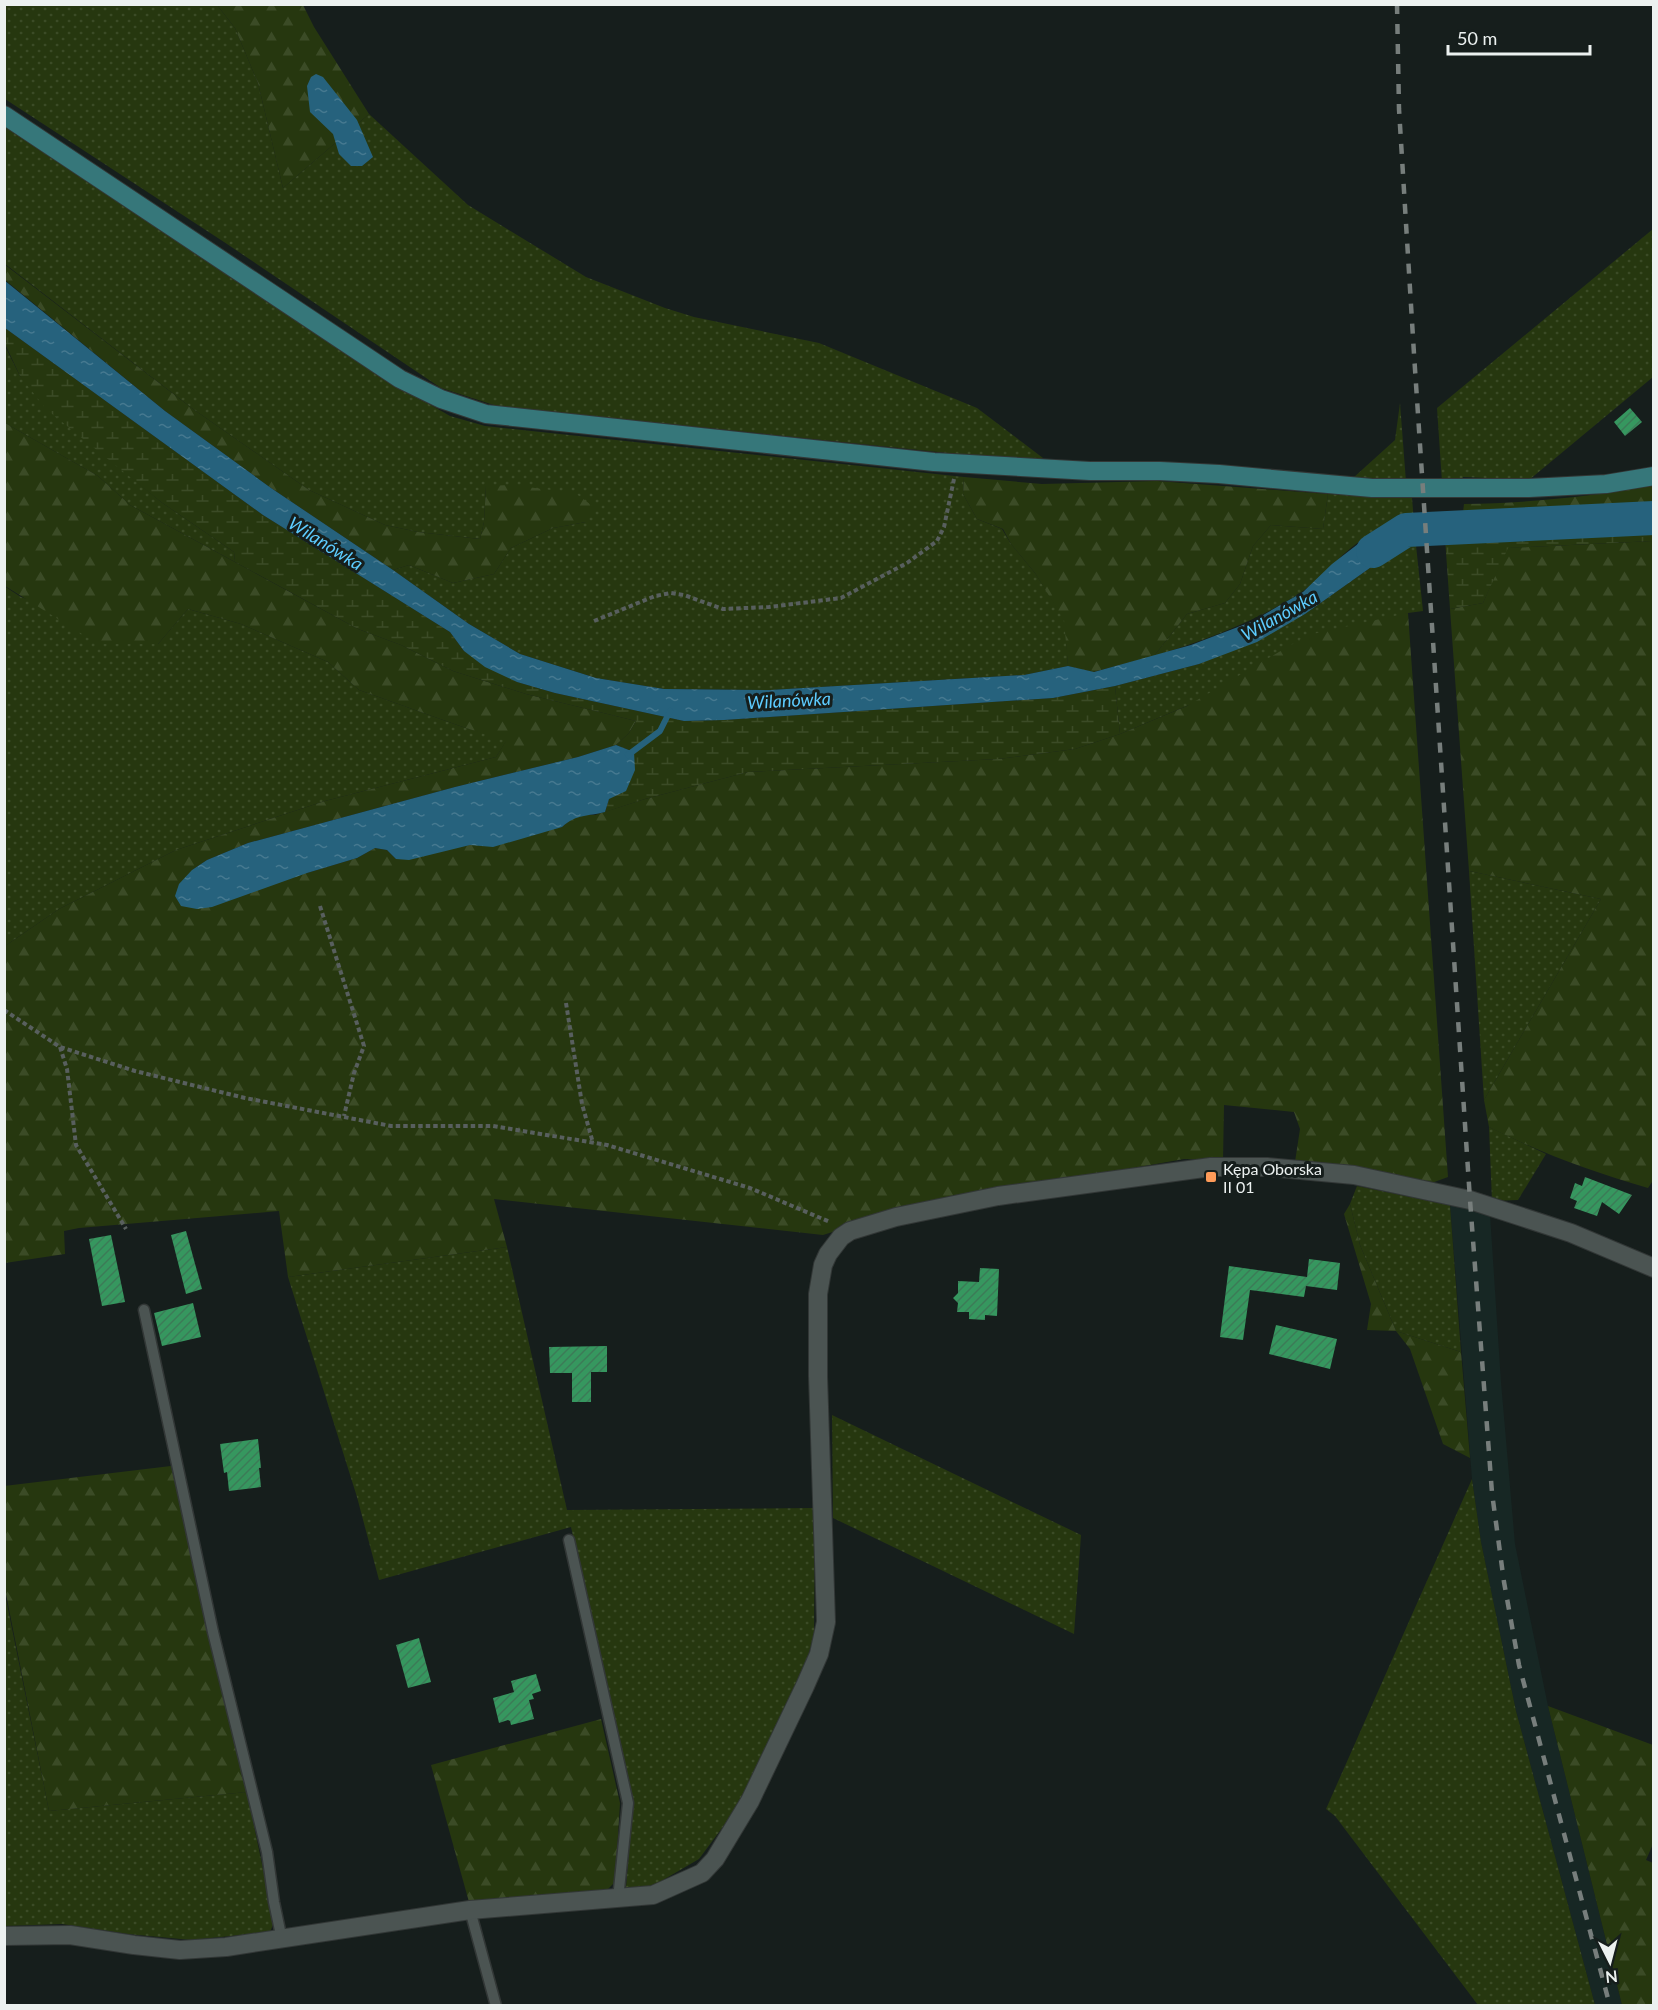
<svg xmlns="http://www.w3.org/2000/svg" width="1658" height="2010" viewBox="0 0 1658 2010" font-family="Lato,sans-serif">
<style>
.built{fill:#172724}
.grass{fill:url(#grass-dots)}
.forest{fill:url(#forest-firs)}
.wetland{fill:url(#wetland-marsh)}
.water{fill:url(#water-ripples)}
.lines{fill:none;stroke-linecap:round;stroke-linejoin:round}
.stream{stroke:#26627d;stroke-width:6}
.river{stroke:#26627d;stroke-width:34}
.building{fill:url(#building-hatch)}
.lane-casing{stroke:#323736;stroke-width:13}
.street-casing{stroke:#323736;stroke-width:20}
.secondary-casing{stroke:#323736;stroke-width:20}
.path{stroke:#585f5e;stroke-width:4;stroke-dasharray:4.5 3;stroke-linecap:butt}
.lane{stroke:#4b5452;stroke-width:10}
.street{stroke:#4b5452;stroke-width:18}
.secondary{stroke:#36777a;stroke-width:18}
.rail{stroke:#777e7c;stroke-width:4.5;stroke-dasharray:10 10;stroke-linecap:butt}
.poi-dot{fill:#fe9b59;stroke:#161e1c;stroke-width:2}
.labels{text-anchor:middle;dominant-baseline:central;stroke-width:6;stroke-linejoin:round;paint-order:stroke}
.poi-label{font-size:16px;fill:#ecf1f0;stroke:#161e1c;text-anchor:start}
.water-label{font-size:18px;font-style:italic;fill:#5dccff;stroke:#161e1c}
</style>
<defs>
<pattern id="grass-dots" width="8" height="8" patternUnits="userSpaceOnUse" patternTransform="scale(1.5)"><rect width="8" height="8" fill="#26370f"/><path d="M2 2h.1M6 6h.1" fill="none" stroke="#3b4b26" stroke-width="1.8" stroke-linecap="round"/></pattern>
<pattern id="forest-firs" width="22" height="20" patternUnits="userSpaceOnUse" patternTransform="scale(1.5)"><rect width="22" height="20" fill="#26370f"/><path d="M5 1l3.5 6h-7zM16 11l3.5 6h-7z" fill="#3b4b26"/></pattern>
<pattern id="wetland-marsh" width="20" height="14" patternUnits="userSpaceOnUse" patternTransform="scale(1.5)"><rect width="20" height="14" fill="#26370f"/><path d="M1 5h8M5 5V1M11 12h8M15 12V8" fill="none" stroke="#3b4b26"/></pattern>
<pattern id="water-ripples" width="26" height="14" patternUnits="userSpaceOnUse" patternTransform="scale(1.5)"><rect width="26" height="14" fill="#26627d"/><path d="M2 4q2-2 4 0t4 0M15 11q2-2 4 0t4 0" fill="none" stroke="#467990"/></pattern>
<pattern id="building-hatch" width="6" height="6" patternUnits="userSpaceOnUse" patternTransform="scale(1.5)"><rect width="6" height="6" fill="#36975f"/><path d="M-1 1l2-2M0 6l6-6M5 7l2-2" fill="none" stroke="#3c7b57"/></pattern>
</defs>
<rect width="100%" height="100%" fill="#161e1c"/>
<polygon class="built" points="1450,1205 1490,1214 1501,1382 1515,1544 1548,1706 1622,2005 1595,2005 1516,1711 1481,1542 1472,1479"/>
<g class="grass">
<polygon points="4,5 217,5 235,28 258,83 283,188 369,114 468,205 586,277 665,308 694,317 819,343 977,408 1043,458 1034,462 497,406 441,388 224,242 5,99"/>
<polygon points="4,125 385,379 450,416 485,426 964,477 963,494 977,519 1002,529 1011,544 1035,573 1065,620 1068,666 1024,675 770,690 664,689 596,678 520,654 469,624 393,570 409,565 453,583 494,574 511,548 553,528 586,522 486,486 484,522 480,539 418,532 385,525 309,490 193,409 5,264"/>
<polygon points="1653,229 1653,377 1529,480 1463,477 1462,482 1442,482 1437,408"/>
<polygon points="4,344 20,376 106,456 161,502 234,552 235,562 130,505 98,476 5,423"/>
<polygon points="1400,403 1406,482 1353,478 1395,440"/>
<path d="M1328 494 1412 498 1414 522C1401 526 1383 528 1370 535 1344 548 1324 578 1300 593 1255 622 1205 640 1154 656L1187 614 1225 603 1240 584 1253 546 1271 525 1323 529Z"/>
<polygon points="1415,536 1423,611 1408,613 1120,734 1115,686 1199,664 1305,614"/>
<polygon points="4,586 21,597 158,644 188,609 241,624 328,662 359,690 460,726 507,740 496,757 325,801 176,850 59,909 5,946"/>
<polygon points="1469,871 1601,899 1484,1100"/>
<polygon points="1489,1127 1546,1154 1518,1200 1492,1201"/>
<polygon points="1357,1186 1450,1205 1461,1352 1396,1331 1360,1245 1350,1204"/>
<polygon points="507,1247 567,1510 815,1508 814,1635 790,1719 725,1824 699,1859 651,1887 626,1888 633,1801 571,1527 379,1580 357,1497 288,1277"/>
<polygon points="832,1415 1081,1535 1074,1634 833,1518"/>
<polygon points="1472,1479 1481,1542 1516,1711 1595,2005 1478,2005 1335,1816 1326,1809"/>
<polygon points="4,1589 49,1811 247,1792 274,1922 270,1932 191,1940 128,1934 62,1924 5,1926"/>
</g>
<g class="forest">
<polygon points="217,5 303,5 314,27 369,114 283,188 258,83 235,28"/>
<polygon points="4,264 193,409 309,490 385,525 418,532 480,539 484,522 486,486 511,485 575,493 594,507 586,522 553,528 511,548 494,574 453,583 409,565 393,570 271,488 165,411 5,280"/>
<polygon points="5,423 98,476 130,505 358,629 401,645 453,671 526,694 636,721 629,733 616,745 578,757 455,787 248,843 207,860 192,870 307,873 357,858 375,848 387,850 396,859 553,829 562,827 571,819 582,815 595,815 645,799 748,772 998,759 1075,749 1120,734 1187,706 1308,635 1408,613 1448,1177 1426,1185 1360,1167 1295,1162 1300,1129 1294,1112 1224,1105 1223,1160 1184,1159 912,1207 823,1235 494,1199 507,1247 288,1277 279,1211 79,1228 64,1231 65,1254 5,1263 5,946 59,909 176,850 325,801 496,757 506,741 460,726 359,690 328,662 241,624 188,609 158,644 98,644 5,586"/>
<polygon points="964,477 1042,484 1157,481 1328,494 1323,529 1271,525 1253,546 1240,584 1225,603 1187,614 1154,656 1093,672 1068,666 1064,620 1035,573 1011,544 1003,529 977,519 963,494"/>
<path d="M1653 485V511L1462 521 1464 504C1527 503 1591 497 1653 485Z"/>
<path d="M1653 541 1654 1179 1648 1188C1590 1171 1543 1154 1489 1127L1484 1100 1601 899 1469 871 1450 609 1483 603 1507 548Z"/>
<polygon points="1350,1204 1360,1245 1396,1331 1461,1352 1470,1458 1443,1444 1410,1349 1396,1331 1367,1330 1371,1304 1344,1214"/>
<polygon points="171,1466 247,1792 49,1811 5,1589 4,1486"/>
<polygon points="1548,1706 1653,1745 1653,1844 1646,1860 1653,1863 1653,2005 1622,2005"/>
<polygon points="601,1719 620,1803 615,1882 606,1891 469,1902 431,1765"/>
</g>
<g class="wetland">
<polygon points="5,328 263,515 450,632 464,651 517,682 555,693 684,721 724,720 1053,698 1115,686 1120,734 1075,749 998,759 748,772 645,799 605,812 609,799 634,752 616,745 629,733 636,721 526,694 453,671 401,645 358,629 235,562 234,552 161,502 46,409 20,376 5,344"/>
<polygon points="1653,511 1653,541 1508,548 1483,603 1450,609 1444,524"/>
</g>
<g class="water">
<polygon points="316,74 323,77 357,120 373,157 362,166 351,166 339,154 333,134 310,112 307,86 311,77"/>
<polygon points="4,280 165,411 271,488 393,570 469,624 520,654 596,678 664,689 770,690 1024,675 1068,666 1094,672 1191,645 1251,622 1303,592 1332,564 1371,534 1414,522 1415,536 1305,614 1257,642 1199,664 1115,686 1053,698 724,720 684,721 555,693 517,682 485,667 464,651 450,632 263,515 5,328"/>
<path d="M616 745 634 752 635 770 626 791 609 799 605 812C587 817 578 813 562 827L493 847 470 845 409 860 396 859 387 850 375 848 357 858 307 873 212 907 197 909 181 906 175 896 179 884 192 870 207 860 248 843 455 787 578 757Z"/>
</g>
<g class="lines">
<polyline class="stream" points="628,755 660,731 670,711"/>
<polyline class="river" points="1373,551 1406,530 1654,518"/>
</g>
<g class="building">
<polygon points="1630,408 1642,422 1625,436 1614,422"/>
<polygon points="1585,1177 1632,1195 1619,1214 1602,1202 1597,1216 1574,1208 1577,1201 1570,1198 1575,1183 1582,1186"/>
<polygon points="186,1231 202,1289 186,1294 171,1235"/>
<polygon points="111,1235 125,1302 102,1306 89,1239"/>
<polygon points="1309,1259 1340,1263 1337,1290 1306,1286 1304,1297 1250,1290 1243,1340 1220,1337 1229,1266 1307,1277"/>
<polygon points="980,1268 999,1269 997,1316 985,1315 985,1320 969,1319 969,1312 957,1312 958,1303 953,1298 958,1293 958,1281 979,1282"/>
<polygon points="193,1303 201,1337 162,1346 154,1313"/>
<polygon points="1276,1325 1337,1339 1330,1369 1269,1354"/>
<polygon points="607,1346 607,1372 591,1372 591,1402 572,1402 572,1373 550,1373 549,1347"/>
<polygon points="258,1439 261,1468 259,1468 261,1487 229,1491 227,1472 224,1473 220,1444"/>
<polygon points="419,1638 431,1682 408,1688 396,1645"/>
<polygon points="536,1674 541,1691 532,1694 534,1699 529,1700 534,1719 511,1725 510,1721 508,1720 499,1723 493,1698 514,1692 511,1681"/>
</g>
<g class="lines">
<g class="lane-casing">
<g id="lane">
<polyline points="144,1310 213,1632 267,1852 274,1902 282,1940"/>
<polyline points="569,1540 628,1803 618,1899"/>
<polyline points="470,1910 496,2006"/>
</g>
</g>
<g class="street-casing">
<polyline id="street" points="4,1936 70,1935 134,1945 180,1950 226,1947 470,1910 653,1895 702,1873 715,1859 750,1801 805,1686 819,1654 826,1622 818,1376 818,1294 823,1265 828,1254 841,1237 850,1231 896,1217 998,1196 1211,1167 1267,1167 1354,1175 1470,1200 1571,1233 1654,1268"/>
</g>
<g class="secondary-casing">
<polyline id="secondary" points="4,115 400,379 441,399 486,414 934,462 1090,471 1160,471 1219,474 1372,488 1529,488 1606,484 1654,476"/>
</g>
<g class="path">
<polyline points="594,621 655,596 671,593 684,595 723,609 769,607 841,598 907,563 937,541 944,527 954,479"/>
<polyline points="320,906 364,1046 354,1073 344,1116"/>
<polyline points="566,1003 582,1104 593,1143"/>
<polyline points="4,1010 60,1047 135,1071 245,1098 391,1126 493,1126 607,1145 750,1188 830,1222"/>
<polyline points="60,1047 67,1069 76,1145 126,1229"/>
</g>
<use href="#lane" class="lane"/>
<use href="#street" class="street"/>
<use href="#secondary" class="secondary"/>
<polyline class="rail" points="1397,4 1399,109 1414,354 1470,1200 1492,1493 1504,1582 1519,1665 1610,2006"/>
</g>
<rect class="poi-dot" x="1205" y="1171" width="12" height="12" rx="3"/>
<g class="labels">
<g class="poi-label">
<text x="1223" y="1168">Kępa Oborska<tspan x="1223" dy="18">II 01</tspan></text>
</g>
<g class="water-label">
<text transform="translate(326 543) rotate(32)">Wilanówka</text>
<text transform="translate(1279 615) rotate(-29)">Wilanówka</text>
<text transform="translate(789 700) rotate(-3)">Wilanówka</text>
</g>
</g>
<rect width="1658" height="2010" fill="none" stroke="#ecf1f0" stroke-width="12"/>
<g transform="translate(1610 1962) rotate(174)" stroke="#161e1c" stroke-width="4.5" paint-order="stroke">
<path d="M0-4.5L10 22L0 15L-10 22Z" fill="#ecf1f0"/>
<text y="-9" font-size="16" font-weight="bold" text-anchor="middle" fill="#ecf1f0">N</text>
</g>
<path d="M1448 45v9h142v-9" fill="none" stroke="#ecf1f0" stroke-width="3"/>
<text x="1457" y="45" font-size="18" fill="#ecf1f0" stroke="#161e1c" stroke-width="4.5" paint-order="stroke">50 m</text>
</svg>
